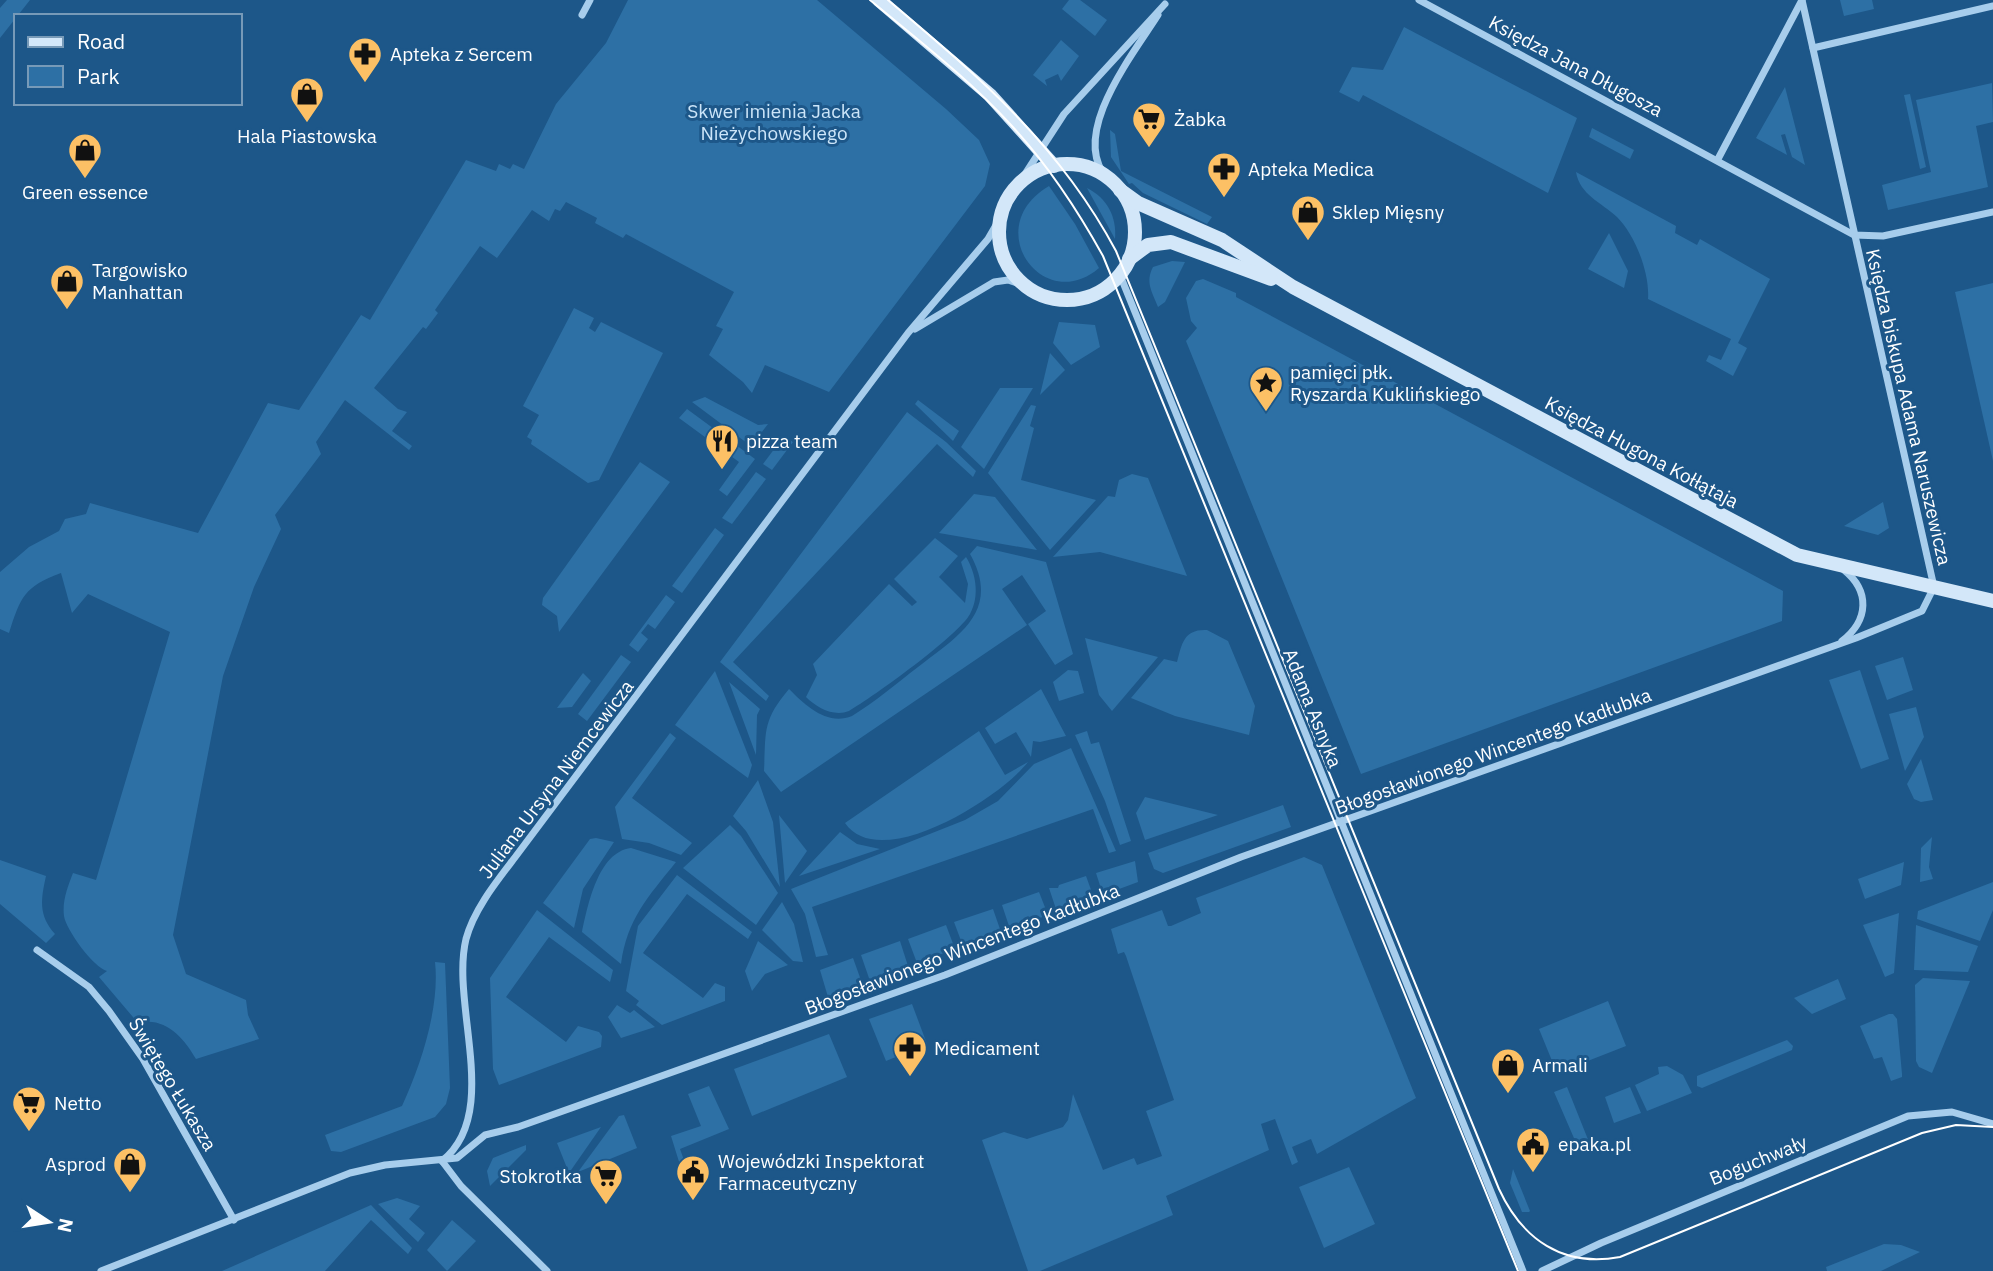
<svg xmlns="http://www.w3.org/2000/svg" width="1993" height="1271" viewBox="0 0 1993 1271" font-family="'IBM Plex Sans',sans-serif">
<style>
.green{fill:#2d70a5}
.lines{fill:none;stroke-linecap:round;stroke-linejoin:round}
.street{stroke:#a7cdec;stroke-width:7}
.secondary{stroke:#d3e7f9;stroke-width:14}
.tram{stroke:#fff;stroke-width:2}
.labels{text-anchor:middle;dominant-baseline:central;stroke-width:6;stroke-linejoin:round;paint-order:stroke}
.poi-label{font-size:19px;fill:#fff;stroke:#1d5789;text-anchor:start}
.street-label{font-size:19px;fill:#fff;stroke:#1d5789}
.park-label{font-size:19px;fill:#cce5f9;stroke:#1d5789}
</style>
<rect width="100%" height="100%" fill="#1d5789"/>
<g class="green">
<polygon points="7,0 30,0 0,38 0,8"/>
<path d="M628 0H817L946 109 979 140 990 164 985 186 829 392 765 365 752 393 743 382 709 355 723 329 716 326 734 292 626 234 623 238 595 223 597 218 566 202 560 211 555 209 549 221 532 210 497 258 480 246 435 310 438 313 426 329 423 327 374 388 398 409 407 412 392 431 412 446 409 450 345 400 316 442 321 454 275 515 281 529 254 587 223 676 173 935 186 974 246 1000 248 1015 259 1039 196 1059C184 1038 165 1016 138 1023L99 977 107 971C94 968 66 930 64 916 62 901 68 886 73 873L96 880 170 632 88 594 72 613 61 573C24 587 21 596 9 633L0 629V572L29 547 59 531 65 519 86 514 90 503 198 533 268 403 299 410 361 315 370 320 466 160 496 171 499 164 510 169 513 164 524 169 556 104 606 43Z"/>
<polygon points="1069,0 1080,0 1107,20 1095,36 1062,9"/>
<polygon points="1840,0 1872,0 1874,9 1844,16"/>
<polygon points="1404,27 1577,118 1548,193 1363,95 1359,102 1339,92 1352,67 1383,70"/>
<polygon points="1061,40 1079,56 1061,81 1058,74 1045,80 1047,86 1033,75"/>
<polygon points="1992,83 1993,122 1976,126 1988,187 1888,210 1882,185 1931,172 1916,100"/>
<polygon points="1785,87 1805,165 1792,157 1785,134 1781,135 1787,155 1756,138"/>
<polygon points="1910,94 1926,167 1920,169 1904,95"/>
<polygon points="1592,128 1634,150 1630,159 1589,137"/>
<polygon points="1110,130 1115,134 1121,171 1212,217 1207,224 1143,193 1132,183 1129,184 1111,157"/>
<path d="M1576 172 1676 226 1675 233 1697 245 1700 239 1770 279 1738 343 1747 348 1733 376 1706 361 1709 355 1721 360 1731 339 1648 299C1650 273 1635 235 1617 217 1601 202 1580 195 1576 172Z"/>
<path d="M1049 186 1075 224 1099 268C1043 316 979 227 1049 186Z"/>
<path d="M1087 188C1107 198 1117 217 1115 239Z"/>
<polygon points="1609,233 1628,271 1624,288 1588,269"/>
<path d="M1172 261 1185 262 1165 302 1158 307C1152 292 1145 282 1153 267Z"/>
<polygon points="1203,279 1236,293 1236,297 1783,591 1782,621 1361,774 1186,341 1197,328 1191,321 1186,298 1196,281"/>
<polygon points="1993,283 1993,461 1955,292"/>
<polygon points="574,308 594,318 589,328 595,332 601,322 663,353 599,480 588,483 531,444 532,440 527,437 539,415 523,406"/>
<polygon points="1059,322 1095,325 1100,347 1071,365 1053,343"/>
<polygon points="1050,353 1065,370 1040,395"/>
<polygon points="1000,388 1033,388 984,469 961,447"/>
<polygon points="705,397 758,425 768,424 751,446 692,402"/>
<polygon points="918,400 959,431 953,441 915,404"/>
<polygon points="1031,405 1036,406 1030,426 1034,428 1021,480 1096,500 1050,550 988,473"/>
<polygon points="687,409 755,459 727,496 719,490 739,462 679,418"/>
<polygon points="907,412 946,442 976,471 973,477 937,444 733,662 769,696 766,701 720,662"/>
<polygon points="784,436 793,442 772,470 763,464"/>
<polygon points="640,462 670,482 559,632 557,616 542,605 543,598"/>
<polygon points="756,472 766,479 732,524 722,518"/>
<polygon points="1132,474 1148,478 1187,576 1100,552 1053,557 1108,496 1115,497 1119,480"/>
<polygon points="974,494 995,497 1037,550 939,533"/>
<polygon points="1883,502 1889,528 1878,535 1844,526"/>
<polygon points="715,528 724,535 682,593 672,586"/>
<path d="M935 538 958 556 939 577 965 603 968 584 961 562 966 557C976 573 980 596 970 614 959 635 873 697 849 711 834 717 817 708 806 697L817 675 813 664 889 584 912 606 917 602 894 579Z"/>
<path d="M977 546 1046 562 1073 654 1055 665 1028 624 1046 611 1022 575 1002 589 1027 625 781 792 764 771C766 731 762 721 789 689 806 706 827 726 852 716 876 701 896 684 918 667 958 636 1002 611 970 554Z"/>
<polygon points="666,595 675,602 655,629 648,624 641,633 648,639 638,652 629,645"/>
<path d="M1207 630 1228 641 1255 706 1249 735 1175 716 1131 698 1164 659 1177 662C1182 643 1184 629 1207 630Z"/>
<polygon points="1085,638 1158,657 1112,711 1099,695"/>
<polygon points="621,655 631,662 587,721 578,714"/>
<polygon points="1903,657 1913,690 1887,700 1875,666"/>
<polygon points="1068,670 1078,671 1084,693 1059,701 1053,682"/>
<polygon points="1860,670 1889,759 1861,769 1829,680"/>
<polygon points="715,671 752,765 748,778 675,725"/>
<polygon points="583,673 591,681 572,707 557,708"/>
<polygon points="729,682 760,709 757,715 756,755"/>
<polygon points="1041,689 1066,736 1040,742 1033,741 1031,757 1016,732 995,744 985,728"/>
<polygon points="1916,707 1924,737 1905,771 1889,714"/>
<path d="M979 731 1005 775 1028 762C1000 798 880 874 845 823Z"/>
<polygon points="1087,731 1091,744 1099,742 1131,841 1120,845 1105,801 1075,735"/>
<polygon points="670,733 676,738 632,798 692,843 681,855 649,843 622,839 615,807"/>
<polygon points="1071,748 1116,851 1109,853 1093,809 812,907 828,955 816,957 805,914 791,889 965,820 998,801 1034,764"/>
<polygon points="1921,759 1933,800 1921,802 1914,799 1907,784"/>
<polygon points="758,780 773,822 780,887 746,831 733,816"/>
<polygon points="1145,797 1218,815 1145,840 1136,813"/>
<polygon points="1283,805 1291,827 1163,873 1154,869 1148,853"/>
<polygon points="779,815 807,851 785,883"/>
<polygon points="730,825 741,836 778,893 756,925 683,868"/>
<polygon points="840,832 857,844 880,849 799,876"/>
<polygon points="1932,837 1929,867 1933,879 1920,882 1921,848"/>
<polygon points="596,838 614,842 583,889 574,928 543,903 590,839"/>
<path d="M631 848 676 862C648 897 627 919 621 964L582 932C588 905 598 852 631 848Z"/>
<polygon points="1304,857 1322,865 1416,1098 1317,1154 1311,1139 1292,1147 1298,1162 1292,1165 1275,1119 1261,1124 1269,1150 1166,1196 1173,1215 1040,1271 1028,1271 982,1140 1004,1132 1027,1139 1063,1127 1068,1120 1073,1094 1103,1170 1134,1158 1137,1165 1162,1156 1146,1111 1174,1100 1126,956 1124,952 1118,954 1111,929 1162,910 1168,926 1171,926 1201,913 1196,898"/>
<path d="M0 860 46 876C41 899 38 915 55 934L46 943 0 904Z"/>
<polygon points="1135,861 1138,882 1103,895 1096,873"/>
<polygon points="1904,862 1901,885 1865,899 1858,879"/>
<polygon points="677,875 752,932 748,939 687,894 643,953 703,998 715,983 725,987 725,1001 662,1025 636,1005 639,1001 626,991 638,926"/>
<polygon points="1086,876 1094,898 1057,912 1049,888 1058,888 1059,885"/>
<polygon points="1993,882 1993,910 1980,941 1917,919 1918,911"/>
<polygon points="1039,892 1048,915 1010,929 1002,905"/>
<polygon points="782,902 794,924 803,962 793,961 762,930"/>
<polygon points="993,909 1001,932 963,946 954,922"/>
<polygon points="537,910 613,970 610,982 549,937 506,997 566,1042 578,1026 599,1032 602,1036 601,1047 499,1085 493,1069 490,978"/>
<polygon points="1899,913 1894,973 1885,977 1863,925"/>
<polygon points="946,925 955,949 917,963 908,939"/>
<polygon points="1916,925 1978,946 1968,972 1914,970"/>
<polygon points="758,941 788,965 765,974 752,991 745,971"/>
<polygon points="900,941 908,966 870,981 861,955"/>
<polygon points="853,958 862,983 828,997 820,970"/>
<path d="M435 962 445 963 450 1088 446 1104 435 1117 341 1152 331 1151 325 1135 402 1106C421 1065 440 1007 435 962Z"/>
<polygon points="1923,978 1970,981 1932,1073 1919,1067 1916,1061 1915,985"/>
<polygon points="1838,979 1846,999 1812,1014 1794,998"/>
<polygon points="1608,1001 1626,1046 1557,1073 1539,1029"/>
<polygon points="912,1004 927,1044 886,1061 869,1019"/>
<polygon points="617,1005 630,1013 634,1010 655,1027 621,1038 608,1017"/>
<polygon points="1889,1014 1893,1014 1897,1019 1902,1074 1902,1077 1891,1081 1882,1057 1874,1059 1860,1026"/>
<polygon points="829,1034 847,1077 752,1116 734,1069"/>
<polygon points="1787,1040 1793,1046 1792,1050 1702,1088 1697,1086 1697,1076"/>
<polygon points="1667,1066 1683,1075 1692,1093 1647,1111 1635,1085 1659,1074 1658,1067"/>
<polygon points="709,1086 729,1129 680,1149 685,1163 680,1165 671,1136 701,1126 688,1094"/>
<polygon points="1567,1087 1589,1142 1596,1140 1599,1143 1580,1152 1554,1092"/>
<polygon points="1630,1087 1641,1113 1614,1123 1605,1097"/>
<polygon points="624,1115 637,1148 578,1172 619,1116"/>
<polygon points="601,1127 569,1173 557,1143"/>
<polygon points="526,1145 526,1150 490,1186 487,1171 493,1158"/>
<polygon points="1349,1167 1375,1224 1324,1248 1299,1187"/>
<polygon points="1513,1169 1530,1211 1529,1212 1522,1212 1510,1183"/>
<polygon points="397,1198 420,1206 409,1219 425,1233 418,1242 378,1204"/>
<polygon points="371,1205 412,1248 408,1254 371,1220 325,1271 222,1271"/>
<polygon points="452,1220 476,1241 447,1271 427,1250"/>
<polygon points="1884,1244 1901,1245 1920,1252 1881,1271 1827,1271 1826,1267"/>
</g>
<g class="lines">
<g class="street">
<polyline points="1419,0 1854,235 1883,236 1993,212"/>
<polyline points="582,15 590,0"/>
<polyline points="1813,48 1993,6"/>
<polyline points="1718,159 1802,0"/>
<path d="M1108 179C1067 136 1134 53 1158 15"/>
<polyline points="1014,191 1064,114 1165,4"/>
<polyline points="1120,275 1523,1271"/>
<polyline points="915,329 994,282 1008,280 1026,286"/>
<path d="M1842 641C1869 620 1870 591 1844 570"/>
<polyline points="37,950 89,987 109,1011 143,1059 234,1220"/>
<path d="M442 1161C502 1113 450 1005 466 939 474 909 497 881 516 856L908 333 988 239 1003 213"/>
<polyline points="442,1161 461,1186 547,1271"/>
<polyline points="101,1271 350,1173 385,1165 457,1158 485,1135 518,1127 945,975 1241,857 1856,638 1922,611 1934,587 1802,0"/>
<polyline points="1542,1271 1601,1243 1908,1116 1952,1112 1993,1124"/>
</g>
<g class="secondary">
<polyline points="879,0 990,95 1054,166"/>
<circle cx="1067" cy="232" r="68"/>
<polyline points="1120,190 1138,203 1222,240 1293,287 1797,555 1993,601"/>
<polyline points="1129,259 1148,245 1171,242 1271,279"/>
</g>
<g class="tram">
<path d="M870 0C918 40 969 79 1011 125 1048 165 1077 209 1103 256L1518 1271"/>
<path d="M888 0C979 77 1059 144 1116 251L1499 1189C1522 1239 1563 1268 1620 1257L1922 1133 1956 1125 1993 1127"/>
</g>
</g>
<defs>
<g id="pharmacy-pin" transform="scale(1.75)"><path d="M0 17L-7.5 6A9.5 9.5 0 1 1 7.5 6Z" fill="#fcc065" stroke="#1d5789"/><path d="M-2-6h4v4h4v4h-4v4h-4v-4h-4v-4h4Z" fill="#111"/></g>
<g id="shop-pin" transform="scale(1.75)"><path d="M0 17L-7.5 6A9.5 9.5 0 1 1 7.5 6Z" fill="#fcc065" stroke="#1d5789"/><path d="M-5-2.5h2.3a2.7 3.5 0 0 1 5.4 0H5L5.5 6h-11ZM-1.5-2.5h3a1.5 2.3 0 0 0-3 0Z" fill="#111"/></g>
<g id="supermarket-pin" transform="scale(1.75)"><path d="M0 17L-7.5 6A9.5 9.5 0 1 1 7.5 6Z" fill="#fcc065" stroke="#1d5789"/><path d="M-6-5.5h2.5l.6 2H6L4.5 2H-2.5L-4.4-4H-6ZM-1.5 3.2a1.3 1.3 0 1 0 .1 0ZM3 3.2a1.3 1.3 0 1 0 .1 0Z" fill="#111"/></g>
<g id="sight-pin" transform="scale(1.75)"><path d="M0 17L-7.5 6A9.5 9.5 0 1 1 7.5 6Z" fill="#fcc065" stroke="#1d5789"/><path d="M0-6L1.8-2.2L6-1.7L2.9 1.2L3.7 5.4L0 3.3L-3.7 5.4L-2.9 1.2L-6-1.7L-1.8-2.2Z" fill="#111"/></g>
<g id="restaurant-pin" transform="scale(1.75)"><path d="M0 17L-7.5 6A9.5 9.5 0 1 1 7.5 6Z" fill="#fcc065" stroke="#1d5789"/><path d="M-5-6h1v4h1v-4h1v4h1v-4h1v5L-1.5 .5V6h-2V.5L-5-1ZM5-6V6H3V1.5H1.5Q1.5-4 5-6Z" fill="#111"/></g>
<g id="civic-pin" transform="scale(1.75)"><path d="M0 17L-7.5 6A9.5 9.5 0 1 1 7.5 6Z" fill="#fcc065" stroke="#1d5789"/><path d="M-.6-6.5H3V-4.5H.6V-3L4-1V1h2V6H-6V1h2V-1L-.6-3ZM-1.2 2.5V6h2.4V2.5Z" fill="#111"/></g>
</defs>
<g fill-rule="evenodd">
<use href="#pharmacy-pin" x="365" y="54"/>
<use href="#shop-pin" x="307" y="94"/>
<use href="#supermarket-pin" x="1149" y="119"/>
<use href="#shop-pin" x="85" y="150"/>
<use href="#pharmacy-pin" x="1224" y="169"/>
<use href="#shop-pin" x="1308" y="212"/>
<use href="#shop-pin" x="67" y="281"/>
<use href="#sight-pin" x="1266" y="383"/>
<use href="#restaurant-pin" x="722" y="441"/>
<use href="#pharmacy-pin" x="910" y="1048"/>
<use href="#shop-pin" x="1508" y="1065"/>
<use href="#supermarket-pin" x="29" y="1103"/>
<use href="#civic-pin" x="1533" y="1144"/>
<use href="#shop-pin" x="130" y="1164"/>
<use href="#civic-pin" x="693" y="1172"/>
<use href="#supermarket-pin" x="606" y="1176"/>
</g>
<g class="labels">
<g class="poi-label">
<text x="390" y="54">Apteka z Sercem</text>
<text x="1174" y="119">Żabka</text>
<text x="307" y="136" text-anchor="middle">Hala Piastowska</text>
<text x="1248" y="169">Apteka Medica</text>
<text x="85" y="192" text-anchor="middle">Green essence</text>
<text x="1332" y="212">Sklep Mięsny</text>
<text x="92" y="270">Targowisko<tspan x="92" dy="22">Manhattan</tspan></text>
<text x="1290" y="372">pamięci płk.<tspan x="1290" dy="22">Ryszarda Kuklińskiego</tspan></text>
<text x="746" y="441">pizza team</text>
<text x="934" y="1048">Medicament</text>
<text x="1532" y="1065">Armali</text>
<text x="54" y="1103">Netto</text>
<text x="1558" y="1144">epaka.pl</text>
<text x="718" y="1161">Wojewódzki Inspektorat<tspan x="718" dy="22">Farmaceutyczny</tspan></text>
<text x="106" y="1164" text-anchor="end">Asprod</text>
<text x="582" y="1176" text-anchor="end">Stokrotka</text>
</g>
<g class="street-label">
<text transform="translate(1576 66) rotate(28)">Księdza Jana Długosza</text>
<text transform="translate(1909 407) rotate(77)">Księdza biskupa Adama Naruszewicza</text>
<text transform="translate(1642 452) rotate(28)">Księdza Hugona Kołłątaja</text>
<text transform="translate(1313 708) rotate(68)">Adama Asnyka</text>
<text transform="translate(1493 751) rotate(-20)">Błogosławionego Wincentego Kadłubka</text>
<text transform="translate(556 779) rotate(-53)">Juliana Ursyna Niemcewicza</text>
<text transform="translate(962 949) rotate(-21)">Błogosławionego Wincentego Kadłubka</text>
<text transform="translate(173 1084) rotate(59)">Świętego Łukasza</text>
<text transform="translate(1758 1160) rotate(-22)">Boguchwały</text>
</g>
<g class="park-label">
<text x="774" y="111">Skwer imienia Jacka<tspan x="774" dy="22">Nieżychowskiego</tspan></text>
</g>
</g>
<rect x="14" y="14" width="228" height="91" fill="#1d5789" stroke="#779ab8" stroke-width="2"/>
<rect x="28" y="37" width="35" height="10" fill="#d3e7f9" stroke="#779ab8" stroke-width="2"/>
<text x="77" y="49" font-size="21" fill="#ffffff">Road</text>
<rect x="28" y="66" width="35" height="21" fill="#2d70a5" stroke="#779ab8" stroke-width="2"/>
<text x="77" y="84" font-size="21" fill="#ffffff">Park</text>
<g transform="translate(49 1222) rotate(102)" stroke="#1d5789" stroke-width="5" paint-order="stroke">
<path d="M0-5L12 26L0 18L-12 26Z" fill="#ffffff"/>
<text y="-10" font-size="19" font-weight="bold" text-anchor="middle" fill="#ffffff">N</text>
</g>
</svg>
